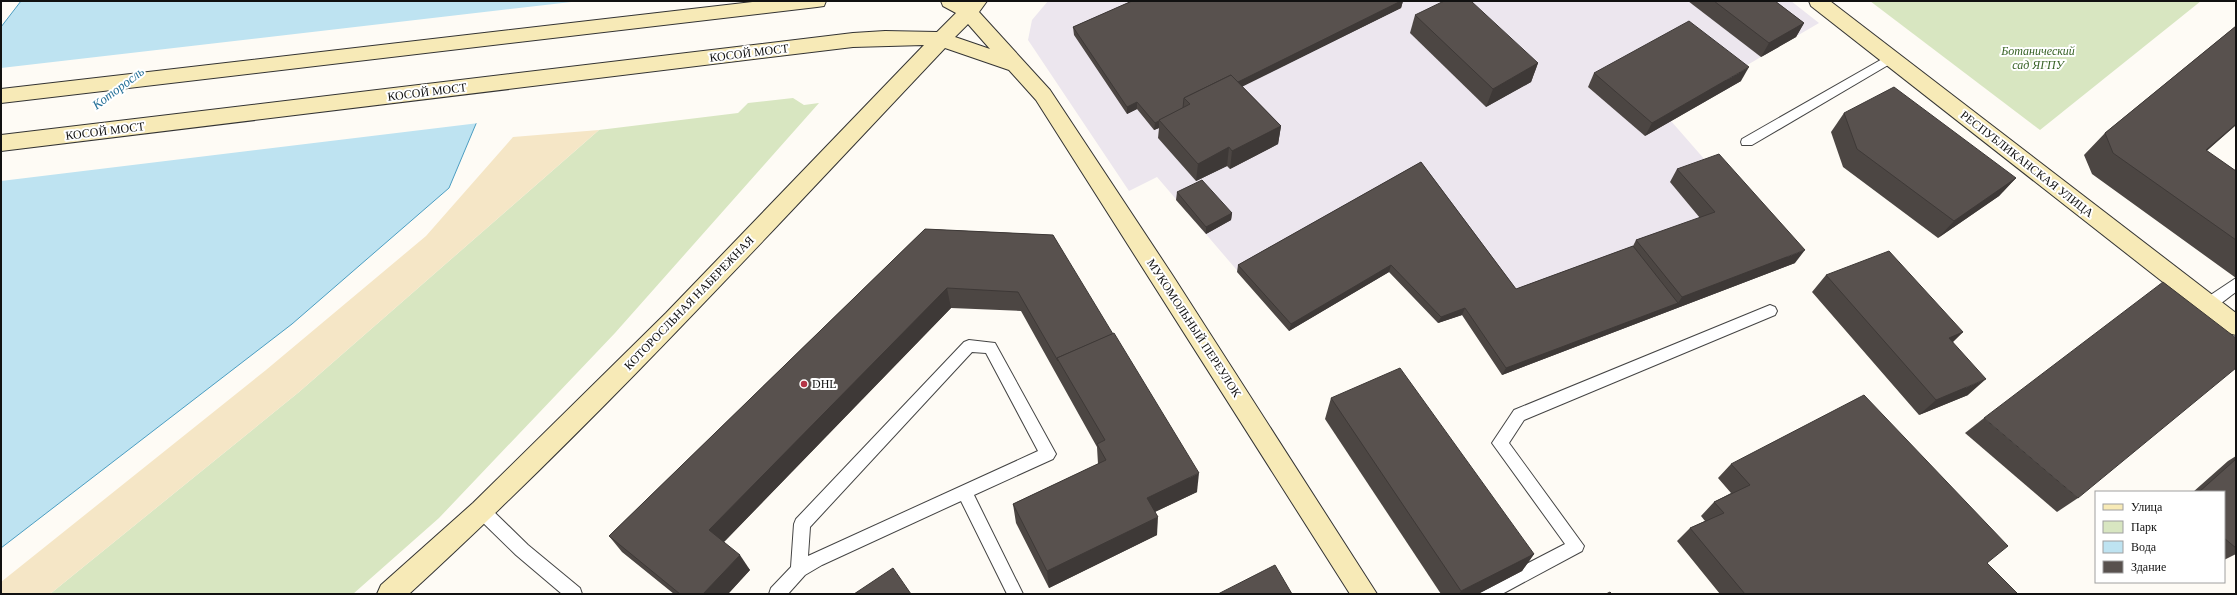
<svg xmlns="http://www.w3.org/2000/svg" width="2237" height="595" viewBox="0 0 2237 595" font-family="'Times New Roman',serif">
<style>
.industrial{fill:#ece6ee}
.green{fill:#d8e6c1}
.sand{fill:#f5e6c6}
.water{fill:#bee3f1;stroke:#4c9dc1}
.pier{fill:#fefbf5}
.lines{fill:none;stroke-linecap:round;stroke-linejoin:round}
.lane-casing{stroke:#444;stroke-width:2}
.secondary-casing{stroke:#333;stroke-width:2}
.lane{fill:#fff;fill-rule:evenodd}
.secondary{fill:#f7eab7;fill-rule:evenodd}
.wall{fill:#4c4643}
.shaded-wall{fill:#3e3937}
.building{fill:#58514e;stroke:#3e3937}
.poi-dot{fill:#b43547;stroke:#fff;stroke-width:1.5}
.labels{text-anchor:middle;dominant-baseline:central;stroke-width:4;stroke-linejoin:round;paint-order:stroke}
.park-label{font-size:12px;font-style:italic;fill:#386326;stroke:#fff}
.street-label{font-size:12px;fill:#111;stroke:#fff}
.poi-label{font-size:12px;fill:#111;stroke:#fff;text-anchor:start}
.water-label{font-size:13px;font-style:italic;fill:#257098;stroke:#fff}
</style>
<rect width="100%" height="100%" fill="#fefbf5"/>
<polygon class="industrial" points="1048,1 1791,1 1819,23 1732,74 1741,81 1671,121 1795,263 1502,375 1462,315 1438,323 1389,272 1289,331 1157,177 1129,191 1028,40 1032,20"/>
<g class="green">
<polygon points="1870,1 2201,1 2040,130"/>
<polygon points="793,98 804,105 819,103 615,333 439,518 353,594 50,594 299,392 599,130 738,113 748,103"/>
</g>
<polygon class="sand" points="599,130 299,392 50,594 1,594 1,582 266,370 426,236 513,137"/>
<polygon class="water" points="21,1 599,1 491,88 449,188 292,324 1,548 1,27"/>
<polygon class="pier" points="580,1 601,1 493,90 479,123 1,181 1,68"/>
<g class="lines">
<g class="lane-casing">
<g id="lane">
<polygon points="1891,54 1895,55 1897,58 1895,61 1752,145 1742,145 1741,142 1742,139"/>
<path d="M2236 278V292C2227 298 2214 312 2203 308L2201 304 2203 300Z"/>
<polygon points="1770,305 1775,307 1777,311 1775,315 1524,420 1509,443 1584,546 1582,551 1502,594 1478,594 1480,588 1565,544 1492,443 1514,410"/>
<path d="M969 340 995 343 1056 454 1053 459 974 495 1023 594H1007L961 501 822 565 805 575 788 594H769L771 588 791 567 794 524 796 519 964 342ZM972 352 986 353 1038 451 808 556 810 527Z"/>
<polygon points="482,504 488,506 528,545 580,588 582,594 562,594 516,555 476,516 474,511 476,506"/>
</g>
</g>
<g class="secondary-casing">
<g id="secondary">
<polygon points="761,1 826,1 824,6 817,7 1,103 1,89"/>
<path d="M941 1H987L979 12 1050 90 1173 276 1377 594H1350L1036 100 1009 70 945 48C770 233 597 422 409 594H377L381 585 473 503 666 313 924 45 853 47 1 151V135L853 33 885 31 937 32 956 13 943 6ZM968 24 990 49 955 37Z"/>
<polygon points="1809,1 1830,1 2236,313 2236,335 2228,333 1811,6"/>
</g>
</g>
<use href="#lane" class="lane"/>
<use href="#secondary" class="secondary"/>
</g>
<g class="wall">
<polygon points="1132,1 1403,1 1401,8 1242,86 1281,126 1278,144 1230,169 1227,166 1196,181 1158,138 1159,128 1154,130 1137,109 1127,114 1074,35 1073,27"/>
<polygon points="1688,1 1775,1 1804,23 1796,37 1761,57"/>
<polygon points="1415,15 1538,63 1531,82 1486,107 1410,33"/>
<polygon points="2236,26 2236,125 2206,151 2236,171 2236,278 2092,174 2084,155 2105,133"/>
<polygon points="1594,73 1741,81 1645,136 1588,87"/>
<polygon points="1844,113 2016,178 1999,196 1938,238 1843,167 1831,132"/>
<polygon points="1421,162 1516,289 1633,246 1636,240 1700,218 1670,182 1677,169 1795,263 1502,375 1462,315 1438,323 1389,272 1289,331 1237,272 1238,265"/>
<polygon points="1177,192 1232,213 1231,220 1206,234 1176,200"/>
<polygon points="925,229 1053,235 1197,492 1155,512 1157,535 1049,588 1016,523 1013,504 1098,464 1097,447 1021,311 951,308 724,542 750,570 728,594 674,594 622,552 609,536"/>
<polygon points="1826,275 1963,332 1953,342 1968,395 1919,415 1812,292"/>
<polygon points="1331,398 1534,554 1522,571 1478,594 1441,594 1325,419"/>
<polygon points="1984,418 2078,498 2057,512 1965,433"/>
<polygon points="2236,456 2236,554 2224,560 2224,492 2193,492 2228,461"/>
<polygon points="1731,464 1987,563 2018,594 1720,594 1677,541 1690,528 1705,521 1701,516 1714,502 1731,493 1718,478"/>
</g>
<g class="shaded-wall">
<polygon points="1401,1 1403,1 1401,8 1189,113 1190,105"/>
<polygon points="1804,23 1796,37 1761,57 1769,43"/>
<polygon points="1538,63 1531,82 1486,107 1493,89"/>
<polygon points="1749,67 1741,81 1645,136 1652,123"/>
<polygon points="1137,102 1137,109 1127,114 1127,107"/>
<polygon points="1159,121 1159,128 1154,130 1155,123"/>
<polygon points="2236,124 2236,125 2183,172 2206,150"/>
<polygon points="1281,126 1278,144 1230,169 1232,151"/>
<polygon points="1229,147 1227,166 1196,181 1198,164"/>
<polygon points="2016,178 1999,196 1938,238 1954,221"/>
<polygon points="1232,213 1231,220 1206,234 1206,227"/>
<polygon points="1805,250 1795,263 1502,375 1506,368 1678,303 1682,297"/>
<polygon points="1391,265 1389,272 1289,331 1291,324"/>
<polygon points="947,288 951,308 720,546 709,530"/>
<polygon points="1465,308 1462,315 1438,323 1441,317"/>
<polygon points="1963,332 1946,348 1949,338"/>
<polygon points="1986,379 1968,395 1919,415 1936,400"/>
<polygon points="1199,473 1197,492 1146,516 1147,498"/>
<polygon points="1158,517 1157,535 1049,588 1047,571"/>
<polygon points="1534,554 1522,571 1478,594 1459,594 1461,591"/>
<polygon points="740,555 750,570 728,594 703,594"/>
</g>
<g class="building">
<polygon points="1132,1 1401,1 1238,82 1231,75 1184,98 1183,108 1155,123 1137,102 1127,107 1073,27"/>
<polygon points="1444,1 1471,1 1538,63 1493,89 1415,15"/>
<polygon points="1714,1 1775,1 1804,23 1769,43"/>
<polygon points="1689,21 1749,67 1652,123 1594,73"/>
<polygon points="2236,26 2236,124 2206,150 2236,171 2236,240 2113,153 2105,133"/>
<polygon points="1231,75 1281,126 1232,151 1229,147 1198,164 1159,120 1190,104 1184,98"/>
<polygon points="1894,87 2016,178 1954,221 1857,149 1844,113"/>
<polygon points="1719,154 1805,250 1682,297 1636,240 1715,212 1677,169"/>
<polygon points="1421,162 1516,289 1633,246 1678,303 1506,368 1465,308 1441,317 1391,265 1291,324 1238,265"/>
<polygon points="1202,180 1232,213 1206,227 1177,192"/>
<polygon points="925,229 1053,235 1113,334 1057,358 1058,361 1018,292 947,288 709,530 740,555 703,594 680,594 609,536"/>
<polygon points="1889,251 1963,332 1949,338 1986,379 1936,400 1826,275"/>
<polygon points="2163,282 2236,338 2236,368 2078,498 1984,418"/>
<polygon points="1114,333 1199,473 1147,498 1158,517 1047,571 1013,504 1106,460 1097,444 1105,440 1057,358"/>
<polygon points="1400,368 1534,554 1461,591 1331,398"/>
<polygon points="1864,395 2008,546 1987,563 2018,594 1745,594 1690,528 1724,513 1714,502 1750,485 1731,464"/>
<polygon points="2236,459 2236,548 2224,538 2224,492 2199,492"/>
<polygon points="1275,565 1292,594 1218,594"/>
<polygon points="893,568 911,594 854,594"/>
<polygon points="1610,592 1612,594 1606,594"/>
</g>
<circle class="poi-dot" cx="804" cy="384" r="4"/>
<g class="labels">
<g class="park-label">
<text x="2038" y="51">Ботанический<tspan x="2038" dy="14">сад ЯГПУ</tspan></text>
</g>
<g class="street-label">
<text transform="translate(749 53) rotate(-7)">КОСОЙ МОСТ</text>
<text transform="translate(427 92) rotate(-7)">КОСОЙ МОСТ</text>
<text transform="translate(105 131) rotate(-7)">КОСОЙ МОСТ</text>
<text transform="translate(2027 164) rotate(38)">РЕСПУБЛИКАНСКАЯ УЛИЦА</text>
<text transform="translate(689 303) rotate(-46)">КОТОРОСЛЬНАЯ НАБЕРЕЖНАЯ</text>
<text transform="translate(1194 328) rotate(57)">МУКОМОЛЬНЫЙ ПЕРЕУЛОК</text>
</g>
<g class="poi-label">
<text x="812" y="384">DHL</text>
</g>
<g class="water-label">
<text transform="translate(118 88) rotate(-37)">Которосль</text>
</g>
</g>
<rect width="2237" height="595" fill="none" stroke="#111111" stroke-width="4"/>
<rect x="2095" y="491" width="130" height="92" fill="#ffffff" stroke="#a0a0a0"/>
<rect x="2103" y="504" width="20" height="6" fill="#f7eab7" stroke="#a0a0a0"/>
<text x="2131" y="511" font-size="12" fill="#111111">Улица</text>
<rect x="2103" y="521" width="20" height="12" fill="#d8e6c1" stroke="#a0a0a0"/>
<text x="2131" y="531" font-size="12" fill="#111111">Парк</text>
<rect x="2103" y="541" width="20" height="12" fill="#bee3f1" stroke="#a0a0a0"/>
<text x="2131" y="551" font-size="12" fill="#111111">Вода</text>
<rect x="2103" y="561" width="20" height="12" fill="#58514e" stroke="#a0a0a0"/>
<text x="2131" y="571" font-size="12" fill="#111111">Здание</text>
</svg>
